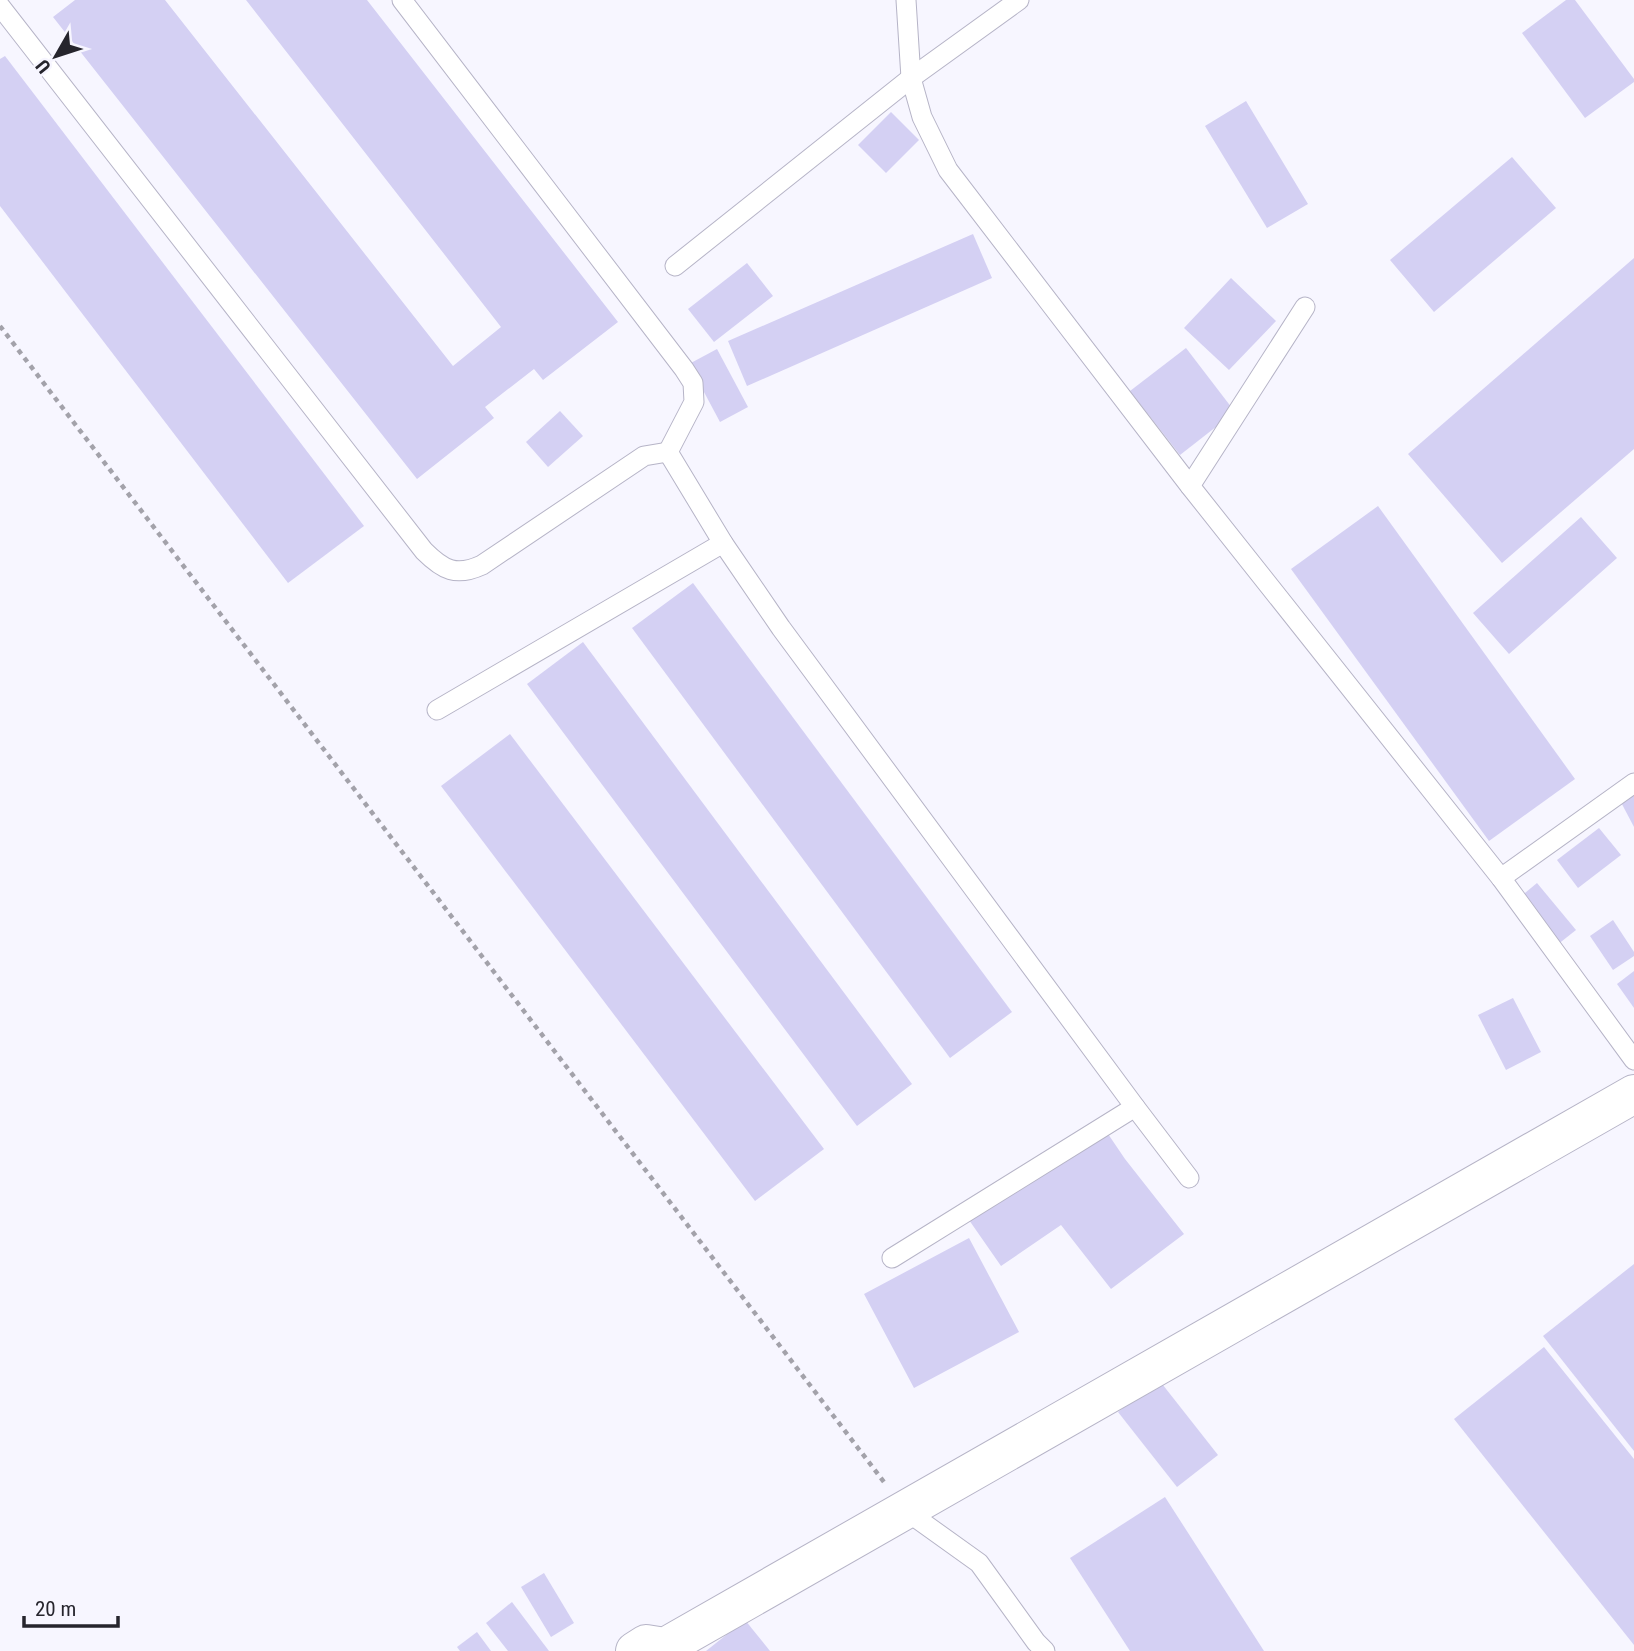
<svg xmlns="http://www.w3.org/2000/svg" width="1634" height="1651" viewBox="0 0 1634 1651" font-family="'Roboto Condensed',sans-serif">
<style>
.building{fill:#d4d0f3}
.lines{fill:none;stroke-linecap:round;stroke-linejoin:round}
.service-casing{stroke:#b6b4c7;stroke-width:21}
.primary-casing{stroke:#b6b4c7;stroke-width:40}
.path{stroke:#a3a2aa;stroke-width:4.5;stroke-dasharray:5 5;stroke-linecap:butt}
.service{stroke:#fff;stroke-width:19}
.primary{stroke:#fff;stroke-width:38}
</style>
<rect width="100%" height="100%" fill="#f7f6ff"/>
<g class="building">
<polygon points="75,0 165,0 453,366 501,327 246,0 367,0 618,322 543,380 534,369 485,407 494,418 417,479 53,17"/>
<polygon points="1566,0 1575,0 1634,79 1634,82 1585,118 1522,33"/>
<polygon points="5,56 364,526 288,583 0,206 0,59"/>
<polygon points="1246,101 1308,204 1267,228 1205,126"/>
<polygon points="891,112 919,140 886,173 858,145"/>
<polygon points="1512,157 1556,208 1434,312 1390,260"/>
<polygon points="973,234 992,278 747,386 728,341"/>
<polygon points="1634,258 1634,449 1502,563 1408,454"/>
<polygon points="747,263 773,296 714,342 688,309"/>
<polygon points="1231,278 1276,321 1229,370 1184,328"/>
<polygon points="1186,348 1235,412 1180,455 1130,391"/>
<polygon points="717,349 748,407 720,422 689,364"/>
<polygon points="560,411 583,436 548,467 526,442"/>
<polygon points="1378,506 1575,779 1489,841 1291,569"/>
<polygon points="1581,517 1617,558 1509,654 1473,613"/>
<polygon points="693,583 1012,1012 950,1058 632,628"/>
<polygon points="583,642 912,1084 857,1126 527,684"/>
<polygon points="510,734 824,1149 755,1201 441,786"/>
<polygon points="1634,779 1634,827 1614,789"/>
<polygon points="1599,828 1621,855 1578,888 1557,860"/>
<polygon points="1537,883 1576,930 1552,949 1514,902"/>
<polygon points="1613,920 1634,952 1634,956 1613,970 1590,936"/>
<polygon points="1634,971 1634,1008 1617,984"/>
<polygon points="1513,998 1541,1052 1506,1070 1478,1015"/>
<polygon points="1104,1128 1125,1159 1184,1234 1111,1289 1061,1225 1001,1266 969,1220"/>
<polygon points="969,1238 1019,1332 914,1388 864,1294"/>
<polygon points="1634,1264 1634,1451 1543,1336"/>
<polygon points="1544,1347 1634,1459 1634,1645 1454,1419"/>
<polygon points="1159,1380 1218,1455 1177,1487 1118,1412"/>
<polygon points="1165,1497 1264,1651 1130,1651 1070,1558"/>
<polygon points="544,1573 574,1623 551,1637 521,1587"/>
<polygon points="512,1602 549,1651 508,1651 486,1623"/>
<polygon points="745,1620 770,1651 706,1651"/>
<polygon points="477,1632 491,1651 460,1651 457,1647"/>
</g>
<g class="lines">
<g class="service-casing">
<g id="service">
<polyline points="402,0 684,369 693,383 694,402 668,452 723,543 781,628 1135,1107 1189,1178"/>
<polyline points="906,0 911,78 922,117 948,170 1190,486 1501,878 1634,1060"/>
<path d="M0 6 424 551C443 570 456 577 482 565L644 456 668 452"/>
<polyline points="675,266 911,78 1019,0"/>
<polyline points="1190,486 1305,307"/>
<polyline points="437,710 723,543"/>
<polyline points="1501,878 1634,783"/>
<polyline points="892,1258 1135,1107"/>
<polyline points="905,1510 979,1563 1036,1642 1045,1651"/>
</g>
</g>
<g class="primary-casing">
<polyline id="primary" points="635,1651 646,1644 665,1647 1634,1094"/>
</g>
<polyline class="path" points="0,326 884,1482"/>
<use href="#service" class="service"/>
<use href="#primary" class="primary"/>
</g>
<g transform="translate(56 56) rotate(231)" stroke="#f7f6ff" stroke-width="5" paint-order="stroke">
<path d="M0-5L12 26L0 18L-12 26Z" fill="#26252d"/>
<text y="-10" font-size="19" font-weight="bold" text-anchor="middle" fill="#26252d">U</text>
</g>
<path d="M24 1616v10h94v-10" fill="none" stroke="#26252d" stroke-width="3.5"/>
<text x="35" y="1616" font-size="21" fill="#26252d" stroke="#f7f6ff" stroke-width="5" paint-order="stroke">20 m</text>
</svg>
